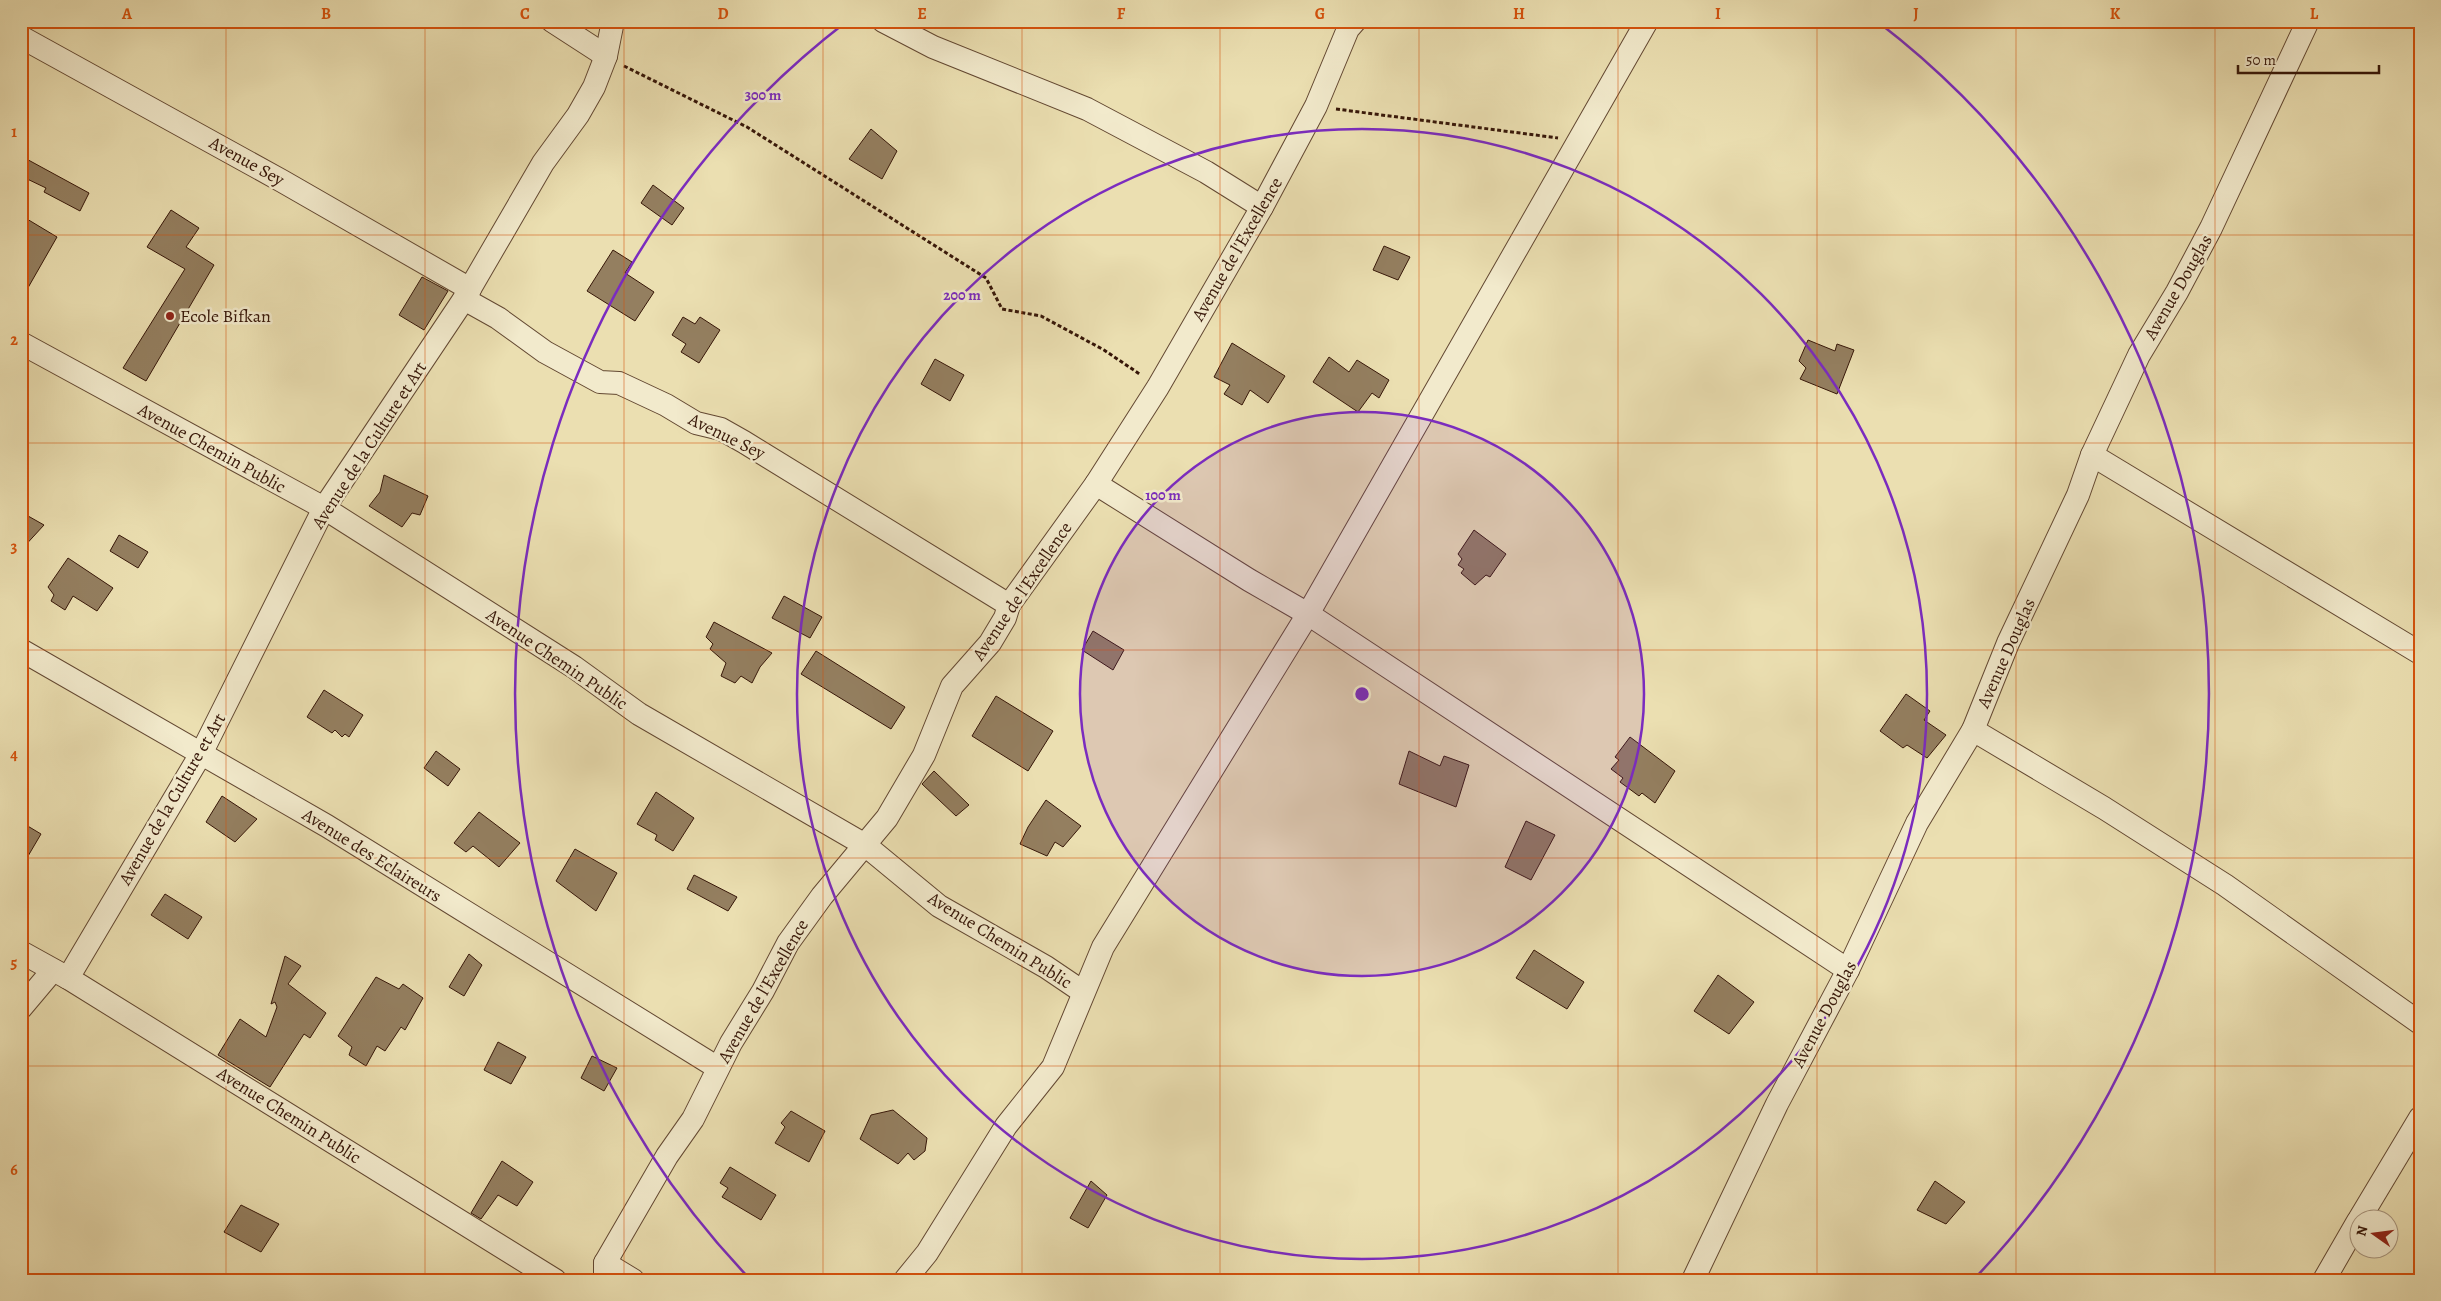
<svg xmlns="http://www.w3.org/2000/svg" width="2441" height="1301" viewBox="0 0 2441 1301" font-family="Alegreya,serif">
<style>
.building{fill:#947f60;stroke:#361608}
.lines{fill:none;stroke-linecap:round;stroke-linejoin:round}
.minor-casing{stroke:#634832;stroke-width:24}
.path{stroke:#361608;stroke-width:3;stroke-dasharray:4 2.5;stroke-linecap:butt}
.minor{stroke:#f2eacc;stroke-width:22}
.grid{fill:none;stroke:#d6520c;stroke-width:1;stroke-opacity:0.55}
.ring{fill:none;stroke:#7b2cbf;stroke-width:2.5}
.poi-dot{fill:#8f2418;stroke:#f2eacc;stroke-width:2}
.labels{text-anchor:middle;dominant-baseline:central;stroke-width:5;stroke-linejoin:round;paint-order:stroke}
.street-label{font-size:18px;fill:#361608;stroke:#f2eacc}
.poi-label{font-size:18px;fill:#361608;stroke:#f2eacc;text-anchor:start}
.centre{fill:#7b2cbf;stroke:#f2eacc;stroke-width:2.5}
.ring-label{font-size:15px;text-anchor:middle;font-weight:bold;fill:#7b2cbf;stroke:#f2eacc;stroke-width:5;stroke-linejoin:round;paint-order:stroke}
.neatline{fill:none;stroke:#d6520c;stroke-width:2}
.grid-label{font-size:16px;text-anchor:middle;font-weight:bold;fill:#d6520c}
</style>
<rect width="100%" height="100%" fill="#ebdfb1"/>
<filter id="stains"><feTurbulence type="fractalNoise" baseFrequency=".004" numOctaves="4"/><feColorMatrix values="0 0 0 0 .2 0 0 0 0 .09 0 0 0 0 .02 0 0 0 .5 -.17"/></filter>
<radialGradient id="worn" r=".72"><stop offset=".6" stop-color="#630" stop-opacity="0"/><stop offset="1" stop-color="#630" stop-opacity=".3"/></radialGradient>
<g class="building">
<polygon points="871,129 897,151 882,179 849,159"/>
<polygon points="21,156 89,193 80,211 44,192 46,188 21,176"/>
<polygon points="653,185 684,208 672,225 641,203"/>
<polygon points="171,210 199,228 186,247 214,265 146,381 123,368 185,269 147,247"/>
<polygon points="27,219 57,237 21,300 21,233"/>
<polygon points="1384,246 1410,257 1398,280 1373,270"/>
<polygon points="613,250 632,262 625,273 654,292 635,321 587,291"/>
<polygon points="422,277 448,291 424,330 399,315"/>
<polygon points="683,317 695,324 700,317 720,330 699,363 681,352 686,344 672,335"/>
<polygon points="1808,340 1835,351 1837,344 1854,350 1837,394 1800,379 1806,368 1799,361"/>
<polygon points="1232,343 1285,376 1268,403 1250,390 1242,405 1224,394 1230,385 1214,377"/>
<polygon points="1329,357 1349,372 1357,360 1389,380 1379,398 1372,393 1358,412 1313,382"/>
<polygon points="935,359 964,375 950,401 921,384"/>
<polygon points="384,475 428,496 420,515 412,513 402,527 369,506 380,492"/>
<polygon points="21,512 44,525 21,550"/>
<polygon points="1474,530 1506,554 1490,577 1486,575 1475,585 1461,573 1464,569 1458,565 1462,559 1458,554"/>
<polygon points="119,535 148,552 138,568 110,551"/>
<polygon points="68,558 113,588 97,611 73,596 65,610 51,601 54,595 48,587"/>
<polygon points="784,596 822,617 810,638 772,618"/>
<polygon points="714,622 772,653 760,667 752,683 741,676 735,683 721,676 726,663 710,649 713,644 706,637"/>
<polygon points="1093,631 1124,650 1113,670 1082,650"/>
<polygon points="816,651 905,707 891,729 801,674"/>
<polygon points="324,690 363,715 349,737 345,734 342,737 335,730 332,733 307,717"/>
<polygon points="1906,694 1930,711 1924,720 1946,735 1927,758 1907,745 1903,748 1880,731"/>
<polygon points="996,696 1053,731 1028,771 972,736"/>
<polygon points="1630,737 1675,771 1655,803 1642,793 1639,796 1620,782 1623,778 1611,769 1619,760 1615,757"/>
<polygon points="436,751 460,769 448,786 424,768"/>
<polygon points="1409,751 1440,766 1444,756 1469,765 1456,807 1399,784"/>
<polygon points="934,771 969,805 956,816 922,784"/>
<polygon points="656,792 694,818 673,851 655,840 657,835 637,824"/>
<polygon points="222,796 257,819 235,842 206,822"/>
<polygon points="1046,800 1081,826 1063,847 1055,842 1047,856 1020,844 1028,827"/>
<polygon points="479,812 520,843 499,867 473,846 466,852 454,843"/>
<polygon points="1526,821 1555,835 1531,880 1505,867"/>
<polygon points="21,822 41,834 21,868"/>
<polygon points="575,849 617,873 596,911 556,881"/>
<polygon points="694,875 737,897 728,911 687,889"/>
<polygon points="165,894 202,917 188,939 151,915"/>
<polygon points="1534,950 1584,982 1567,1009 1516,978"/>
<polygon points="469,954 482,965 464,996 449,987"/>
<polygon points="285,956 301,966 288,984 326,1013 310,1038 304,1034 270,1087 218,1055 240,1019 266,1037 277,1007 275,1002 271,1004"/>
<polygon points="1718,975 1754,1002 1729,1034 1694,1011"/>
<polygon points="376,977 399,989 403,984 423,998 405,1030 401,1027 385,1051 377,1046 366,1066 349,1055 352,1047 338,1036"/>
<polygon points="498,1042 526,1057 511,1084 484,1070"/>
<polygon points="592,1056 617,1068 604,1091 581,1078"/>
<polygon points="893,1110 927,1138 925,1151 914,1160 908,1153 898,1164 860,1139 871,1115"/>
<polygon points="791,1111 825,1131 809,1162 775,1143 785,1127 781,1123"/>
<polygon points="502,1161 533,1182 517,1206 498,1195 481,1219 471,1213"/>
<polygon points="730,1167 776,1195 761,1220 722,1197 728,1188 720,1183"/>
<polygon points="1091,1181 1107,1195 1088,1228 1070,1218"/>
<polygon points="1935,1181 1965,1202 1946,1224 1917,1210"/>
<polygon points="241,1205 279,1224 261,1252 224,1232"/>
</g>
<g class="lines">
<g class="minor-casing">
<g id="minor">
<polyline points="552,21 606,56"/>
<polyline points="883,21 933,47 1087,109 1206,172 1262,207"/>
<polyline points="21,37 282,181 470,289"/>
<polyline points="464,299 498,318 545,352 600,382 619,383 666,405 696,423 721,429 744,442 1009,605"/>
<polyline points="21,343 324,508 574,667 639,714 865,845 939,906 1046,967 1083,992"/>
<polyline points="2092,455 2420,653"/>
<polyline points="1096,484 1249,580 1308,614 1848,970"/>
<polyline points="21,650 327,826 718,1068"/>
<polyline points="1973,730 2104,808 2225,885 2420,1023"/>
<polyline points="21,952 68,978 555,1280"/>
<polyline points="68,978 202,752 324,508 464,299 543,163 578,115 594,87 606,56 613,21"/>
<polyline points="21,1008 53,970"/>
<polyline points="2360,1218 2420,1118"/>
<polyline points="605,1263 633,1280"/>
<polyline points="605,1280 605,1263 667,1156 693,1119 731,1043 763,991 788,943 822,896 887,818 924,755 952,686 990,643 1005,618 1009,605 1096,484 1158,387 1262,207 1316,106 1348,29 1355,21"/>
<polyline points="905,1280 927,1253 1006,1126 1053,1067 1103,947 1308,614 1647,21"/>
<polyline points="1693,1280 1777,1104 1848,970 1917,823 1973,730 2008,643 2078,495 2092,455 2139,355 2177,292 2211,228 2308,21"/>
<polyline points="2324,1280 2358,1221"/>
</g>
</g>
<g class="path">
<polyline points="624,66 747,127 986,278 1002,309 1041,316 1104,350 1141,375"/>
<polyline points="1336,109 1558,138"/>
</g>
<use href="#minor" class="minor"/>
</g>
<path class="grid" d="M226 21V1280M425 21V1280M624 21V1280M823 21V1280M1022 21V1280M1220 21V1280M1419 21V1280M1618 21V1280M1817 21V1280M2016 21V1280M2215 21V1280M21 235H2420M21 443H2420M21 650H2420M21 858H2420M21 1066H2420"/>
<circle cx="1362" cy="694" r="282" fill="#7b2cbf" fill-opacity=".12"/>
<g class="ring">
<circle cx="1362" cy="694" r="282"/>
<circle cx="1362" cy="694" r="565"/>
<path d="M748 1277A847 847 0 0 1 846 22M1878 22A847 847 0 0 1 1976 1277"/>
</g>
<circle class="poi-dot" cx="170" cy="316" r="5"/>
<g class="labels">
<g class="street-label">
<text transform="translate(247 161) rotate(29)">Avenue Sey</text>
<text transform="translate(1237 249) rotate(-60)">Avenue de l'Excellence</text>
<text transform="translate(2178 287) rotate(-60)">Avenue Douglas</text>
<text transform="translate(727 436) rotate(26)">Avenue Sey</text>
<text transform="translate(369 445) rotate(-57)">Avenue de la Culture et Art</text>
<text transform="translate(212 448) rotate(29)">Avenue Chemin Public</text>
<text transform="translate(1022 591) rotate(-56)">Avenue de l'Excellence</text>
<text transform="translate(2006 653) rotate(-66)">Avenue Douglas</text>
<text transform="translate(557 659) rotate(34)">Avenue Chemin Public</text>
<text transform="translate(172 799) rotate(-60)">Avenue de la Culture et Art</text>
<text transform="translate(372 855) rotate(32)">Avenue des Eclaireurs</text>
<text transform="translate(1000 940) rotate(32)">Avenue Chemin Public</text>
<text transform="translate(763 991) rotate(-60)">Avenue de l'Excellence</text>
<text transform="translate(1824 1014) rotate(-62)">Avenue Douglas</text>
<text transform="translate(289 1115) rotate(32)">Avenue Chemin Public</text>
</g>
<g class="poi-label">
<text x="180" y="316">Ecole Bifkan</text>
</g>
</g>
<circle cx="1362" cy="694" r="8" class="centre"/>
<g class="ring-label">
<text x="763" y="100">300 m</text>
<text x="962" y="300">200 m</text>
<text x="1163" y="500">100 m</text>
</g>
<rect width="2441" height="1301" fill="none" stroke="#ebdfb1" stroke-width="55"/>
<g transform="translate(2374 1234) rotate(284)"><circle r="24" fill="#f2eacc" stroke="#a7957e"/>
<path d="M0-4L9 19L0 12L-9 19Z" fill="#8f2418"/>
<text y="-8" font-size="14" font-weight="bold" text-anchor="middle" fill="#361608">N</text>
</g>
<path d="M2238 65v8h141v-8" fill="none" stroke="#361608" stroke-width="2.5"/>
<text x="2246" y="65" font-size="15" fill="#361608" stroke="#f2eacc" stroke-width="4" paint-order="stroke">50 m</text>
<rect x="28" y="28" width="2386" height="1246" class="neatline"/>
<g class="grid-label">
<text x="127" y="19">A</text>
<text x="326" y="19">B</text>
<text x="525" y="19">C</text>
<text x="723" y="19">D</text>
<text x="922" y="19">E</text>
<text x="1121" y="19">F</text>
<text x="1320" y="19">G</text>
<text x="1519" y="19">H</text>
<text x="1718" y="19">I</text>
<text x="1916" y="19">J</text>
<text x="2115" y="19">K</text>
<text x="2314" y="19">L</text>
<text x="14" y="137">1</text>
<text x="14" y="345">2</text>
<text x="14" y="552">3</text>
<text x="14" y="760">4</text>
<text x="14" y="968">5</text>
<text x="14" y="1175">6</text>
</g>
<rect width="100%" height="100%" filter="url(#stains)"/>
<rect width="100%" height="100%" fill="url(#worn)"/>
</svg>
